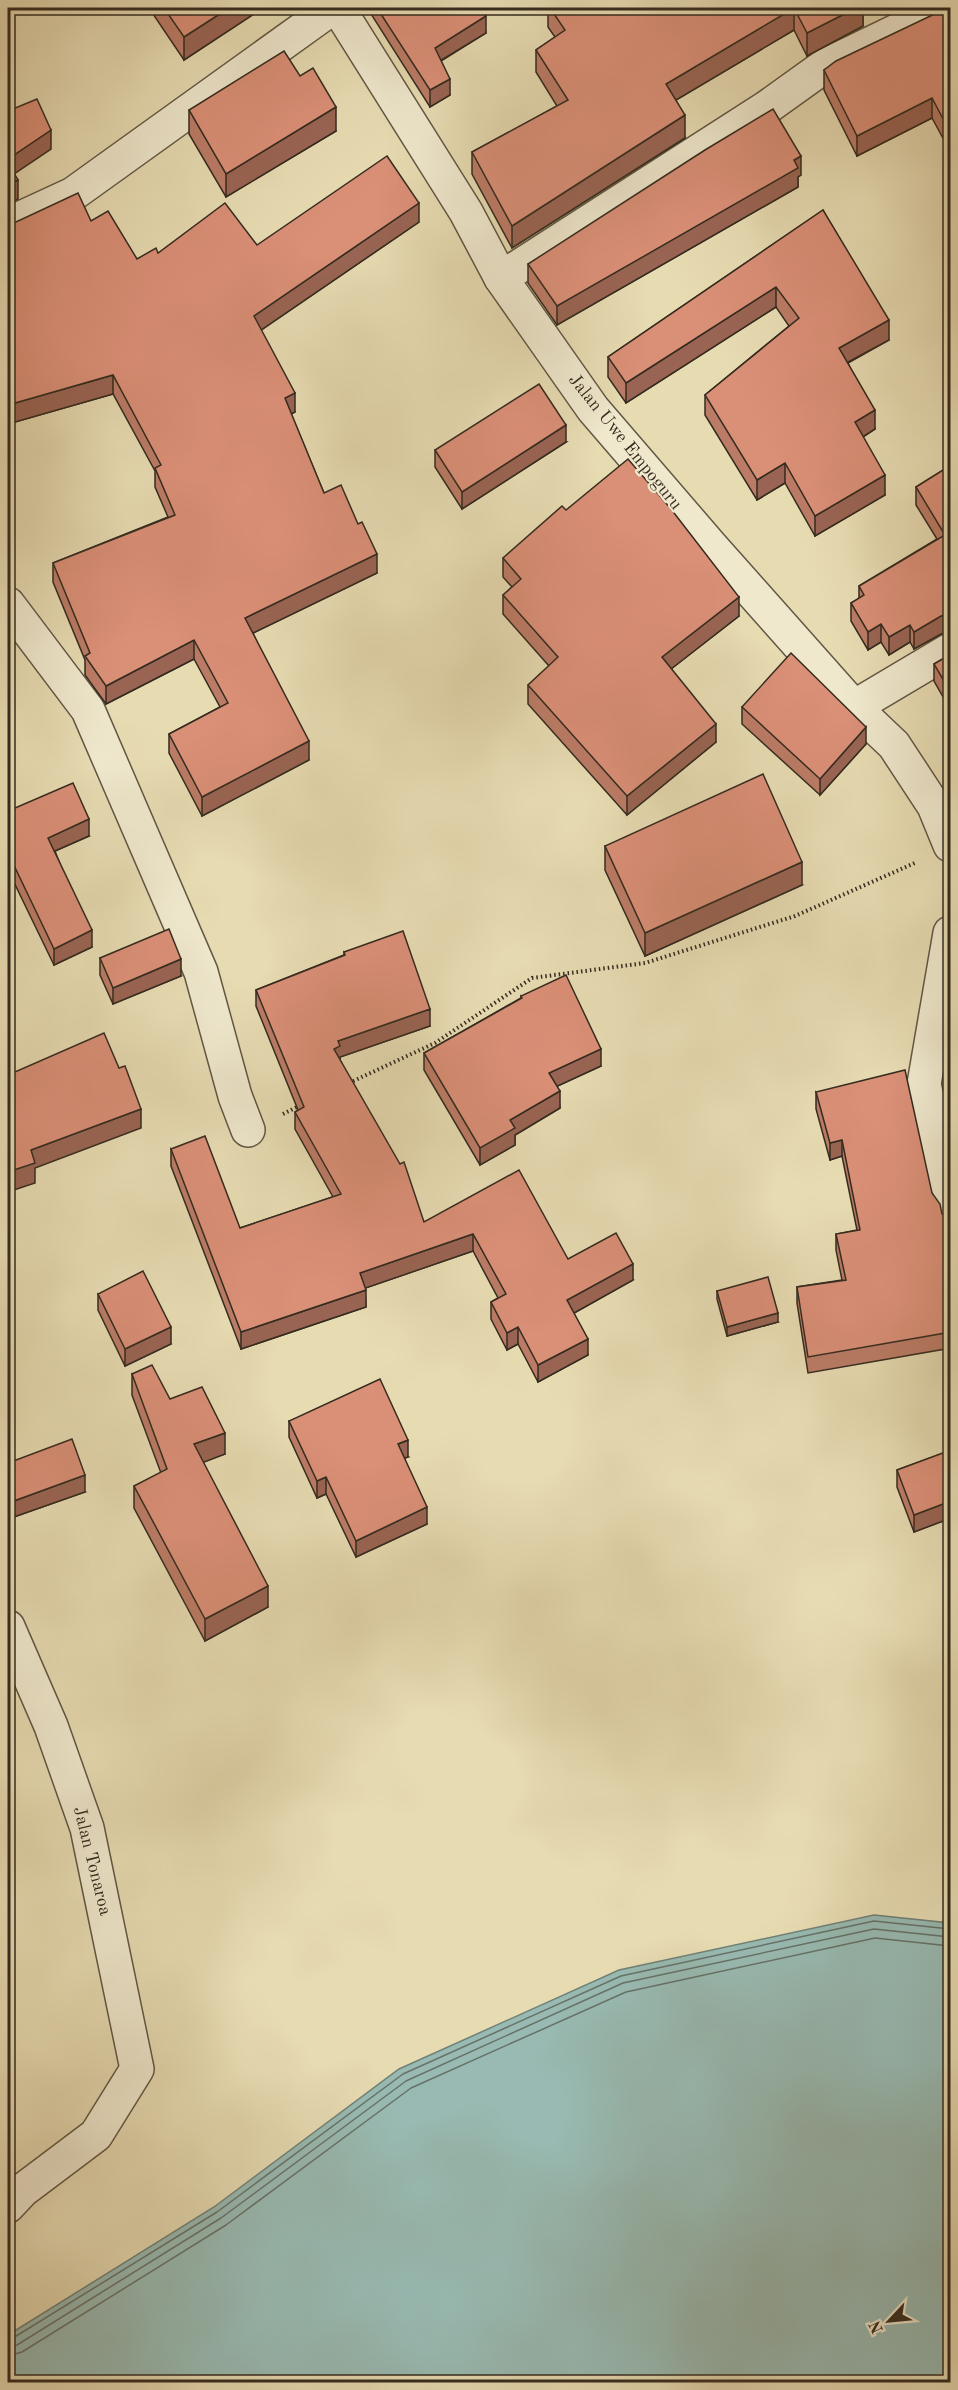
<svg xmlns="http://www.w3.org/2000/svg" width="958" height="2390" viewBox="0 0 958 2390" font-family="'Old Standard TT',serif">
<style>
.water{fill:#98bab2;stroke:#708177;stroke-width:1.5}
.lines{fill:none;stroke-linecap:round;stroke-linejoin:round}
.shore{stroke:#667268;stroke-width:1.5}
.minor-casing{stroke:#615744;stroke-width:36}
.path{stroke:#342b1f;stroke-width:4;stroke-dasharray:1.5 3;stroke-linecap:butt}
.minor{stroke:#efe8cd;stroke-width:33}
.wall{fill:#bb7b66;stroke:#342b1f;stroke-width:1.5}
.shaded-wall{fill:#996453;stroke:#342b1f;stroke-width:1.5}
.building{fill:#da8f77;stroke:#342b1f;stroke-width:1.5}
.labels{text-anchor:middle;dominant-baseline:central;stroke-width:4.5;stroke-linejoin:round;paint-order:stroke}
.street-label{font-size:18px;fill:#342b1f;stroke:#efe8cd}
</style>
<rect width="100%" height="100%" fill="#e7dbb2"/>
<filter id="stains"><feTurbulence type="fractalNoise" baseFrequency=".00333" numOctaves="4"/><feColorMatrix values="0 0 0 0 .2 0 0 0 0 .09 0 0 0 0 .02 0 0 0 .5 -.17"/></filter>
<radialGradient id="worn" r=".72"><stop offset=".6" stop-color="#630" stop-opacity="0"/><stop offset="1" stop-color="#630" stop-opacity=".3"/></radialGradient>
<polygon class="water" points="874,1915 950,1923 950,2382 8,2382 8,2335 214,2207 399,2069 619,1970"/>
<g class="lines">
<g class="shore">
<polyline points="8,2339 13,2338 217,2212 403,2074 621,1976 874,1921 950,1929"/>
<polyline points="8,2347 17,2345 221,2218 406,2081 623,1983 874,1929 950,1937"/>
<polyline points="8,2356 22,2352 226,2225 411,2088 626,1992 875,1938 950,1946"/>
</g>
<g class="minor-casing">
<g id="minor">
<polyline points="338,8 466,212 501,278 593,409 711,546 854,707 894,745 934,806 950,845"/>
<polyline points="8,224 73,194 332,8"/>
<polyline points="501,278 766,108 826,65 944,8"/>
<polyline points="8,604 88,710 201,972 235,1096 248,1130"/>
<polyline points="854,707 950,650"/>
<polyline points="950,933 924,1084 950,1205"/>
<polyline points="8,1627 51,1726 87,1828 137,2069 96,2135 23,2190 8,2206"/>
</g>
</g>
<g class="path">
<polyline points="349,1083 435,1043 532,978 645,963 795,916 917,862"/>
<polyline points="283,1114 301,1105"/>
</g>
<use href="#minor" class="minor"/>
</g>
<g class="wall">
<polygon points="149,8 263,8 184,60"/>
<polygon points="368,8 481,8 486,33 441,61 450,95 430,107 371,14"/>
<polygon points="548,8 863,8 863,26 807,56 794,30 676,100 685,138 512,248 472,174 472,152 557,106 536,72 536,50 555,37 548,27"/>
<polygon points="951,8 951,153 932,118 857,156 824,90 824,70"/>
<polygon points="300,76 336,131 226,197 189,134 189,110"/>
<polygon points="801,175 798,177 798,187 557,325 528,283 528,264"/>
<polygon points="823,210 889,340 848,363 875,429 863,437 885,495 815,536 785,483 757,500 705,415 705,395 789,326 776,307 626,403 608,377 608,357"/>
<polygon points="91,221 137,259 158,253 257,245 419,222 261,330 295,412 291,414 324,493 377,573 253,633 309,760 202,816 169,753 169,734 220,707 194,659 106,704 85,675 85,660 53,582 53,563 168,517 155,487 155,471 113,394 8,424 8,223"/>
<polygon points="566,442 462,509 435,467 435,450"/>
<polygon points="951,465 951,631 941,634 914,649 910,642 889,655 881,642 868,650 851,621 851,603 859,599 859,586 937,539 916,505 916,487"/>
<polygon points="566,510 739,616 671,669 716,742 627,815 528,704 528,685 549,666 503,614 503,595 512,587 503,577 503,558"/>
<polygon points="951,654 951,711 934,681 934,664"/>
<polygon points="742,707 866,744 820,795 742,724"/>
<polygon points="8,811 89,836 55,851 92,947 54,965 9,872"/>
<polygon points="605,846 802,885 645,956 605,870"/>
<polygon points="344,952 430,1026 340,1057 340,1060 424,1222 568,1259 633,1280 574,1313 588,1355 538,1382 518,1344 507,1350 491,1319 491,1302 498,1298 473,1251 365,1288 366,1307 241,1349 171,1166 171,1149 240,1228 333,1197 295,1129 295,1112 298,1110 256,1006 256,990 344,955"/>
<polygon points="100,958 181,976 113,1004 100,975"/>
<polygon points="521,996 601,1066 557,1086 560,1108 515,1135 515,1145 480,1165 424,1070 424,1053 521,998"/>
<polygon points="816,1092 932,1193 942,1214 951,1220 951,1348 808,1373 797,1303 797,1287 842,1280 836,1250 836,1234 857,1230 842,1156 830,1160 816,1109"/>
<polygon points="717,1291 778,1322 727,1336 717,1299"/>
<polygon points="98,1294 171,1344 125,1366 98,1310"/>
<polygon points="132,1374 170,1399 225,1454 203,1462 268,1607 205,1641 134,1508 134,1486 161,1473 132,1395"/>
<polygon points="289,1421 408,1457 404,1458 427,1524 356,1557 326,1494 317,1498 289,1437"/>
<polygon points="951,1450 951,1518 914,1532 897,1487 897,1470"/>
<polygon points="8,1463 85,1492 11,1518 8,1509"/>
</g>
<g class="shaded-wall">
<polygon points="229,8 263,8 184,60 184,37"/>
<polygon points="794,8 794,30 666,106 666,84"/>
<polygon points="856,8 863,8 863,26 807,56 807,33"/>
<polygon points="486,16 486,33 435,64 435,48"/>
<polygon points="450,79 450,95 430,107 430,90"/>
<polygon points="932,98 932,118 857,156 857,136"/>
<polygon points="336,107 336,131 226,197 226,174"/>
<polygon points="685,115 685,138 512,248 512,226"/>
<polygon points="51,130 51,149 8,178 8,159"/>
<polygon points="801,156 801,175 798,177 798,187 557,325 557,306"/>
<polygon points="18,180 18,199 8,204 8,185"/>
<polygon points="419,203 419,222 254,335 254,316"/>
<polygon points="776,287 776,307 626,403 626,383"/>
<polygon points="889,320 889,340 839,367 839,348"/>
<polygon points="113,375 113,394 8,424 8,405"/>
<polygon points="295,393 295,412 285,417 285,398"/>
<polygon points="875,410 875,429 855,442 855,422"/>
<polygon points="566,425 566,442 462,509 462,492"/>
<rect x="8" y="449" width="2" height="19"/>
<polygon points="785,463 785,483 757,500 757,480"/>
<polygon points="885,475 885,495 815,536 815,516"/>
<polygon points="377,554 377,573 245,637 245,618"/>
<polygon points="739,597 739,616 662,676 662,657"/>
<polygon points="950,613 950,631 941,634 914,649 914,632 941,616"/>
<polygon points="881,624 881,642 868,650 868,632"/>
<polygon points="910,625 910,642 889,655 889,637"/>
<polygon points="194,640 194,659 106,704 106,686"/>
<polygon points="716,724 716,742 627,815 627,796"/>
<polygon points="866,727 866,744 820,795 820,779"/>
<polygon points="309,741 309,760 202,816 202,797"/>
<polygon points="89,819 89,836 48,854 48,838"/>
<polygon points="9,855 9,872 8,873 8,856"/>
<polygon points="802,862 802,885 645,956 645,933"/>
<polygon points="92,930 92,947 54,965 54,949"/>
<polygon points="181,959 181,976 113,1004 113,988"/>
<polygon points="430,1009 430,1026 340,1057 340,1063 334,1049 338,1041"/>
<polygon points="601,1049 601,1066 549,1090 549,1073"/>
<polygon points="560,1091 560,1108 515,1135 515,1145 480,1165 480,1148 510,1120"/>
<polygon points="141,1109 141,1128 35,1168 35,1183 8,1192 8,1172 31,1150"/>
<polygon points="842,1140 842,1156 830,1160 830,1143"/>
<polygon points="473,1234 473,1251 360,1290 360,1273"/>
<polygon points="633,1264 633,1280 567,1317 567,1300"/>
<polygon points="366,1290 366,1307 241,1349 241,1332"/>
<polygon points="778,1313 778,1322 727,1336 727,1327"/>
<polygon points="171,1327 171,1344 125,1366 125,1349"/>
<polygon points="518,1327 518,1344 507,1350 507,1333"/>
<polygon points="588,1339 588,1355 538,1382 538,1365"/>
<polygon points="225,1433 225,1454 194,1466 194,1444"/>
<polygon points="408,1440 408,1457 398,1461 398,1444"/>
<polygon points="85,1475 85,1492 11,1518 11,1502"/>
<polygon points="326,1477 326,1494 317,1498 317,1481"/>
<polygon points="951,1501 951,1518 914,1532 914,1515"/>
<polygon points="427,1507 427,1524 356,1557 356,1541"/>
<polygon points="268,1586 268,1607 205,1641 205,1619"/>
</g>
<g class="building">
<polygon points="164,8 229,8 184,37"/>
<polygon points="377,8 481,8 486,16 435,48 450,79 430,90"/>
<polygon points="550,8 856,8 807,33 794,8 666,84 685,115 512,226 472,152 568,100 536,50 565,30"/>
<polygon points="947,8 951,8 951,134 932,98 857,136 824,70 836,61"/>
<polygon points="284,51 300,76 313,68 336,107 226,174 189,110"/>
<polygon points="37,99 51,130 8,159 8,111"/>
<polygon points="773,109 801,156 794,160 798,168 557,306 528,264 705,150"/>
<polygon points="387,156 419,203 254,316 295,393 285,398 324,493 341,485 358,524 362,522 377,554 245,618 309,741 202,797 169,734 228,703 194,640 106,686 85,656 90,653 53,563 175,515 155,468 161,465 113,375 8,405 8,223 16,222 78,193 91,221 108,211 137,259 156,248 158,253 225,203 257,245"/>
<polygon points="8,163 18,180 8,185"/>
<polygon points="823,210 889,320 839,348 875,410 855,422 885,475 815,516 785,463 757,480 705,395 799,318 776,287 626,383 608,357"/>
<polygon points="539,384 566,425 462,492 435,450"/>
<polygon points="628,459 671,509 739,597 662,657 716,724 627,796 528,685 558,657 503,595 521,579 503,558 562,506 566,510"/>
<polygon points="951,465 951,613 941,616 914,632 910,625 889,637 881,624 868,632 851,603 864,595 859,586 945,535 916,487"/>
<polygon points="791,653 866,727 820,779 742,707"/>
<polygon points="951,654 951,693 934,664"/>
<polygon points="763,774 802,862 645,933 605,846"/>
<polygon points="73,783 89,819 48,838 92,930 54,949 9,855 8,856 8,811"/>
<polygon points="169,929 181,959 113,988 100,958"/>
<polygon points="403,931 430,1009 338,1041 340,1046 334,1049 400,1164 404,1162 424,1222 519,1170 568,1259 616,1233 633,1264 567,1300 588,1339 538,1365 518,1327 507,1333 491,1302 506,1294 473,1234 360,1273 366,1290 241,1332 171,1149 205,1136 240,1228 341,1194 295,1112 304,1107 256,990 345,955 344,952"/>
<polygon points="566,975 601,1049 549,1073 560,1091 510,1120 515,1128 480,1148 424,1053 522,998 521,996"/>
<polygon points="104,1033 119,1068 125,1066 141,1109 31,1150 35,1163 8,1172 8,1075"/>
<polygon points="905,1070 932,1193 940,1204 942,1214 949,1213 951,1220 951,1332 808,1357 797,1287 846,1280 836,1234 860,1230 842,1140 830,1143 816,1092"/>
<polygon points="143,1271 171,1327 125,1349 98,1294"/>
<polygon points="768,1277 778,1313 727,1327 717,1291"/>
<polygon points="152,1365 170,1399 202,1387 225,1433 194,1444 268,1586 205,1619 134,1486 167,1469 132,1374"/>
<polygon points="380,1379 408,1440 398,1444 427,1507 356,1541 326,1477 317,1481 289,1421"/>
<polygon points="72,1439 85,1475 11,1502 8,1492 8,1463"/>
<polygon points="951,1450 951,1501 914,1515 897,1470"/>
</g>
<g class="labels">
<g class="street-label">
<text transform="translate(625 442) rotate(51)">Jalan Uwe Empoguru</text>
<text transform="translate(92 1861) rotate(76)">Jalan Tonaroa</text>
</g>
</g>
<rect width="958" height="2390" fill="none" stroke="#e7dbb2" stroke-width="30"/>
<rect x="9" y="9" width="940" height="2372" fill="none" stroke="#342b1f" stroke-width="3"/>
<rect x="15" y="15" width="928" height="2360" fill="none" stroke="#342b1f" stroke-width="1.5"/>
<g transform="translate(889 2321) rotate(244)" stroke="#efe8cd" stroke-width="4.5" paint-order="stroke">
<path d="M0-4.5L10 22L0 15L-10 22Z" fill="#342b1f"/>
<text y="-9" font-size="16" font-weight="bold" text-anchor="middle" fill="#342b1f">N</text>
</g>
<rect width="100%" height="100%" filter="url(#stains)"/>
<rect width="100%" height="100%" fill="url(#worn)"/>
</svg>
